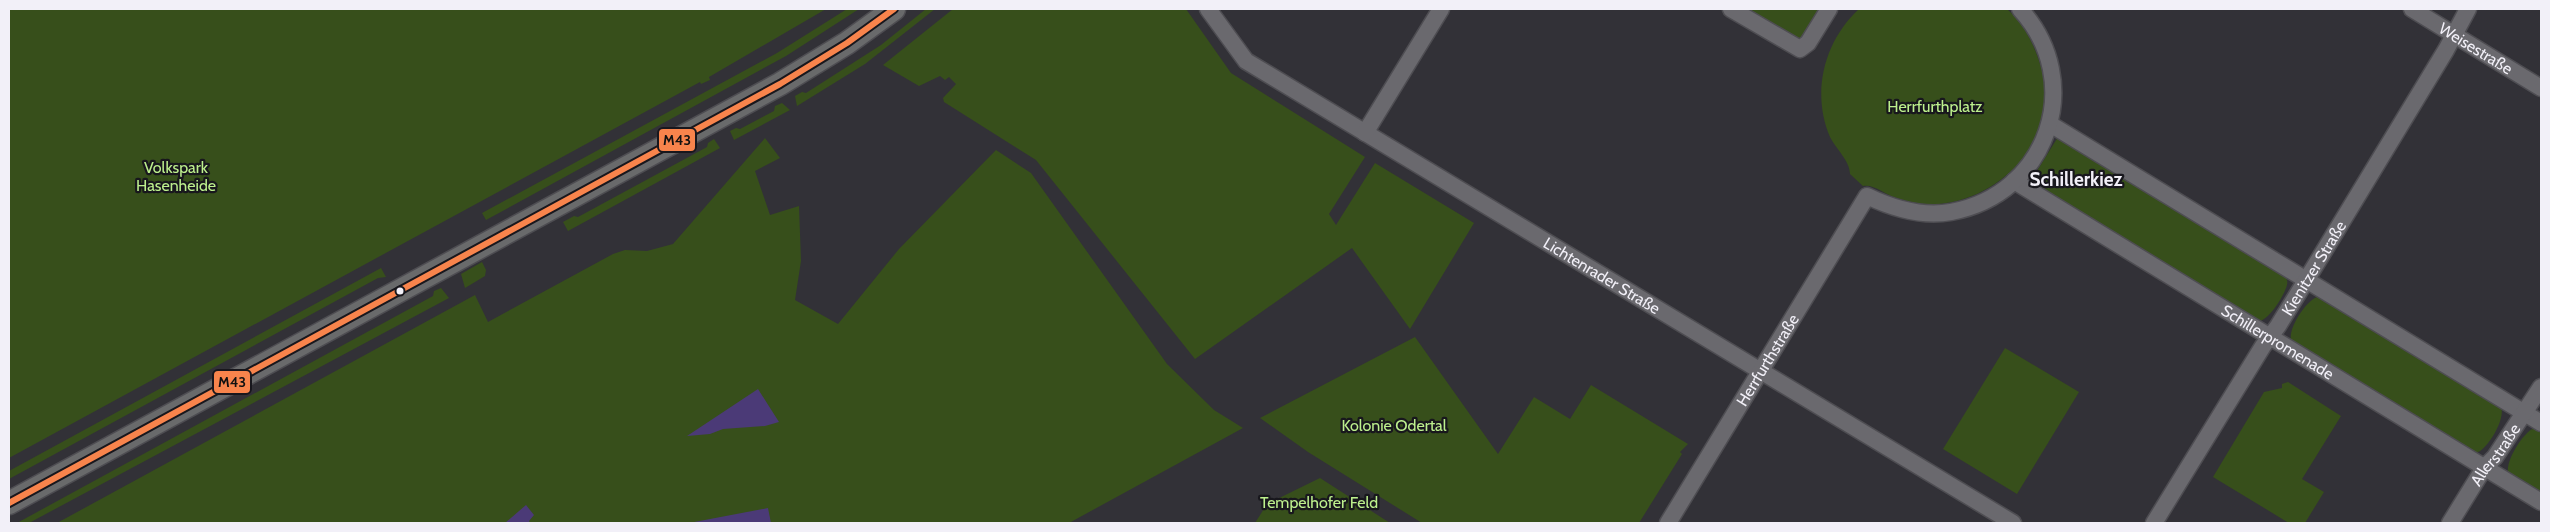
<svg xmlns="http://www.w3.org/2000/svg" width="2550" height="532" viewBox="0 0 2550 532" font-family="Cabin,sans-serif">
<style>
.green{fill:#374f1b}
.water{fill:#4b3a77}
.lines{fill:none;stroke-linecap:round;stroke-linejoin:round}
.street-casing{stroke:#4e4d52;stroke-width:19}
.secondary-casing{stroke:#4e4d52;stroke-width:25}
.street{stroke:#6a696e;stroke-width:16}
.secondary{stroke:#696a6b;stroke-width:22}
.bus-1-casing{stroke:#18171d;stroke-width:10}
.bus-1{stroke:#f8844c;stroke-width:6}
.bus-dot{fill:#f2f0f8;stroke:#18171d;stroke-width:2}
.labels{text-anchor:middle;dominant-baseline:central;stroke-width:4.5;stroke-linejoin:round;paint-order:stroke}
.street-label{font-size:16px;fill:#f2f0f8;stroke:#18171d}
.park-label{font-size:16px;fill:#bdf08d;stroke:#18171d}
.quarter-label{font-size:19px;font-weight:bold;fill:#f2f0f8;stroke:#18171d}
.line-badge{stroke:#18171d;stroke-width:2}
.pale-badge-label{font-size:14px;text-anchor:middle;font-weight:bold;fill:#111}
</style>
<rect width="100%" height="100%" fill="#323137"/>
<g class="green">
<polygon points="9,9 826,9 709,77 710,80 701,84 700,82 9,458"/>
<polygon points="847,9 859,9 786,56 486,220 482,213 777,53"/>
<polygon points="926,9 935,9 865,64 797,106 795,96 802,92 806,93 881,45"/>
<polygon points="953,9 1186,9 1231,73 1365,157 1329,214 1336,225 1375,163 1474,223 1410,329 1352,248 1195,359 1036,160 944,102 943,98 956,84 949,77 945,80 940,76 919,86 883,65"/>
<polygon points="1742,9 1819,9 1800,40"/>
<path d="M1859 9H2007C2028 28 2037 51 2044 78 2046 84 2049 91 2049 96 2048 148 1996 197 1946 203 1929 206 1911 203 1894 197 1884 194 1874 184 1863 186L1850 174C1850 161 1836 149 1830 137 1811 93 1824 41 1859 9Z"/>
<polygon points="782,103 790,110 734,140 730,131 736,128 740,129 774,111 775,106"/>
<path d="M2058 137 2283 273C2286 277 2288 280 2287 285 2284 296 2270 318 2260 321L2030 182Z"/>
<polygon points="765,138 780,158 755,171 770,215 799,206 801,261 795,300 838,324 899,249 996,150 1031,173 1167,364 1214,410 1243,428 1069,523 57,523 475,295 488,322 613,254 625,250 647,251 673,244"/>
<polygon points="714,139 720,148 568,231 563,222 574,216 578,217 707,147 708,143"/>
<polygon points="482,262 486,270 485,276 465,288 461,274"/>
<polygon points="381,268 386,277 378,278 9,479 9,471"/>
<polygon points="441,288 449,298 29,523 17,523 433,296 434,291"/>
<path d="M2317 297H2322L2501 407C2506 419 2487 450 2476 453L2291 340C2288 328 2306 301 2317 297Z"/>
<polygon points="1415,337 1498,454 1534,397 1570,419 1591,385 1688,444 1680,452 1682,454 1639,523 1422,523 1308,452 1260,418"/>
<polygon points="2005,348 2079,392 2017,494 1943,449"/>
<polygon points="2288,382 2341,416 2302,479 2324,492 2305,523 2289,523 2213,477 2264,392 2282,388 2282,384"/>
<path d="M2532 429 2541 430V496L2509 476C2503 464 2521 436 2532 429Z"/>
<polygon points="1320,478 1390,523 1255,523 1267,504"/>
</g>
<g class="water">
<polygon points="758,389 779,422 765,426 723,429 710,434 687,436"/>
<polygon points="526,505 534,515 529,521 530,523 505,523"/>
<polygon points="768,508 771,523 689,523"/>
</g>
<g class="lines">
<g class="street-casing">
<g id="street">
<path id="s1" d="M1208 9 1246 61 2013 523"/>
<polyline points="1731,9 1800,49 1808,43 1829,9"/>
<path id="s2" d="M2412 9 2541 88"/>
<polyline points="2050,124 2541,423"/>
<polyline points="1365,133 1441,9"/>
<path id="s3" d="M2014 181 2541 502"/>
<path id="s4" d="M1668 523 1867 196C1892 208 1923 217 1951 212 2049 194 2086 81 2020 9"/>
<path id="s5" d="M2154 523 2263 346 2278 326 2321 256 2446 50 2468 9"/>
<path id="s6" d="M2450 523 2484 468 2495 457 2541 387"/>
</g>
</g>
<g class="secondary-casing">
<polyline id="secondary" points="9,503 780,84 847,43 894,9"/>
</g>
<use href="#street" class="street"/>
<use href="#secondary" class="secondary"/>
<g class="bus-1-casing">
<polyline id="bus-1" points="9,503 780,84 847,43 894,9"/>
</g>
<use href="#bus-1" class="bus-1"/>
</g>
<circle class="bus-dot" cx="400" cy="291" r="4.5"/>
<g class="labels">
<g class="street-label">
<text stroke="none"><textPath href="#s2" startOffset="75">Weisestraße</textPath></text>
<text stroke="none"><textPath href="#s5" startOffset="301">Kienitzer Straße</textPath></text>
<text stroke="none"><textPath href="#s1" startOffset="480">Lichtenrader Straße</textPath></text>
<text stroke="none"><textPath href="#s3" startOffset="309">Schillerpromenade</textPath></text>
<text stroke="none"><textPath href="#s4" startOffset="191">Herrfurthstraße</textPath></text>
<text stroke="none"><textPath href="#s6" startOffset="82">Allerstraße</textPath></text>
</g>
<g class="park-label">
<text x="1935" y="106">Herrfurthplatz</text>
<text x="176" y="167">Volkspark<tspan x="176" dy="18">Hasenheide</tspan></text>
<text x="1394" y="425">Kolonie Odertal</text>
<text x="1319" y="502">Tempelhofer Feld</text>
</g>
<g class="quarter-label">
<text x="2076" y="179">Schillerkiez</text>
</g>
</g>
<g class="line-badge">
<rect x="658" y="128" width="38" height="24" rx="5" fill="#f8844c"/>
<rect x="213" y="370" width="38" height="24" rx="5" fill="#f8844c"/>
</g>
<g class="pale-badge-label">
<text x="677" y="145">M43</text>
<text x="232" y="387">M43</text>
</g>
<rect width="2550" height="532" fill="none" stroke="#f2f0f8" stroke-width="20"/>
</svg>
